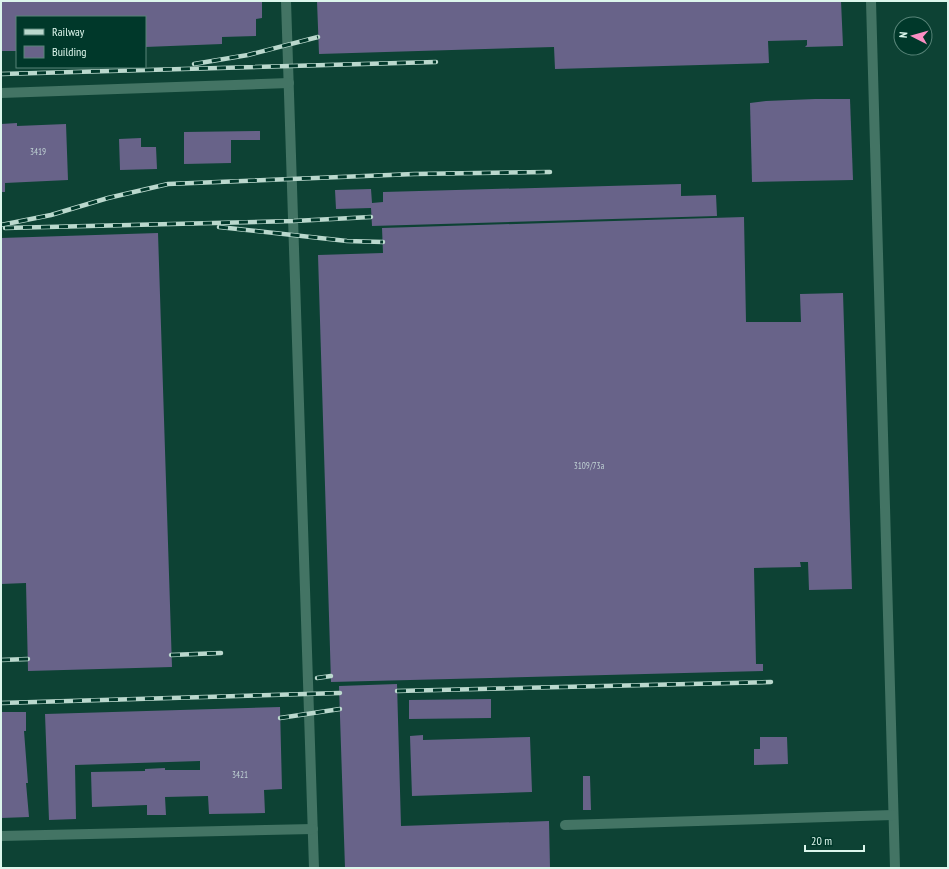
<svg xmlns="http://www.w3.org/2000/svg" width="949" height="869" viewBox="0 0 949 869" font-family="'PT Sans Narrow',sans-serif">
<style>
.building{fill:#686389}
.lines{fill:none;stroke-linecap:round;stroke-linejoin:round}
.lane{stroke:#437464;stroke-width:10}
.rail-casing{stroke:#bad8cd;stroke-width:4.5}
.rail{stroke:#00382a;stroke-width:3;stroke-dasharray:9;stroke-linecap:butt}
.labels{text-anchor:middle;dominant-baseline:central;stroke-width:4;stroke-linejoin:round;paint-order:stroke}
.number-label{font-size:9px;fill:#bfd1d3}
</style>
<rect width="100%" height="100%" fill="#0d4234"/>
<g class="building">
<polygon points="1,1 262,1 262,18 256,19 256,36 222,37 222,44 145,47 145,17 17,17 17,51 1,51"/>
<polygon points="317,1 841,1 843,46 805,47 807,45 807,40 768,41 769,63 555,69 554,47 319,54"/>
<polygon points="815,99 850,99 853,180 752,182 750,103 766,101"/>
<polygon points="17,123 17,126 66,124 68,180 5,183 5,192 1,192 1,124"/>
<polygon points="260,131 260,140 231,140 231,163 184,164 184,132"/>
<polygon points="141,138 141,147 156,147 157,169 120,170 119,139"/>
<polygon points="681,184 681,196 716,195 717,216 372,226 371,208 336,209 335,190 371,189 372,203 383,202 383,192"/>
<polygon points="744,217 746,322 801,322 800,294 843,293 852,589 809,590 808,562 800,562 801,567 754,568 756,664 763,664 763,671 331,682 318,255 383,253 382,228"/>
<polygon points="158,233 172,667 28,671 26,583 1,584 1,238"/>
<polygon points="397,684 401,826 549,821 550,868 345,868 339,686"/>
<polygon points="491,699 491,718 409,719 409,700"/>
<polygon points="280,707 282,789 264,790 265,813 209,814 208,796 165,797 166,815 147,815 147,805 92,807 91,772 145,771 145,769 165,768 165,770 200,770 200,761 75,765 76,819 49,820 45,714"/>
<polygon points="1,712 26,712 26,731 24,731 28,783 26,783 29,817 1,818"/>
<polygon points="423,735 423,740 530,737 532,792 412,796 410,736"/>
<polygon points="760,737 787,737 788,764 754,765 754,749 760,749"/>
<polygon points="583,776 590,776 591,810 583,810"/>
</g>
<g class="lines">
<g class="lane">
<polyline points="286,1 314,868"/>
<polyline points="871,1 895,868"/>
<polyline points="1,93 289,83"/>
<polyline points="565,825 893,815"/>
<polyline points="1,836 313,829"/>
</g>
<g class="rail-casing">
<g id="rail">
<polyline points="194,64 248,55 318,37"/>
<polyline points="1,74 436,62"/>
<polyline points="1,225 51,215 108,198 168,184 414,174 550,172"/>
<polyline points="219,227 347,241 383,242"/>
<polyline points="5,228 294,221 371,217"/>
<polyline points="171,655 221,653"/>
<polyline points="1,660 28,659"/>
<polyline points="317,678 331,676"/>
<polyline points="397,691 771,682"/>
<polyline points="1,703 340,693"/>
<polyline points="280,718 340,709"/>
</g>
</g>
<use href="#rail" class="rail"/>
</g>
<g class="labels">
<g class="number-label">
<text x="38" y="151">3419</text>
<text x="589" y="465">3109/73a</text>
<text x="240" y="774">3421</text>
</g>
</g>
<rect width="949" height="869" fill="none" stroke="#dcf6ec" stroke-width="4"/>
<rect x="16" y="16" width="130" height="52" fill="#00382a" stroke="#588478"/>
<rect x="24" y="29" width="20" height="6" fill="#bad8cd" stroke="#588478"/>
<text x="52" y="36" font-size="12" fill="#dcf6ec">Railway</text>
<rect x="24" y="46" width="20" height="12" fill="#686389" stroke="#588478"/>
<text x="52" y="56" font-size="12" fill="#dcf6ec">Building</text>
<g transform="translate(913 36) rotate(276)"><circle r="19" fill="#00382a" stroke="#588478"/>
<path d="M0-3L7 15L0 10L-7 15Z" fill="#fb8fc4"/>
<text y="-6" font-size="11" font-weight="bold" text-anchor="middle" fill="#dcf6ec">N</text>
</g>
<path d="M805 845v6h59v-6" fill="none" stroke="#dcf6ec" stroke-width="2"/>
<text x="811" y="845" font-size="12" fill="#dcf6ec" stroke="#00382a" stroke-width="3" paint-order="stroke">20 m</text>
</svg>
